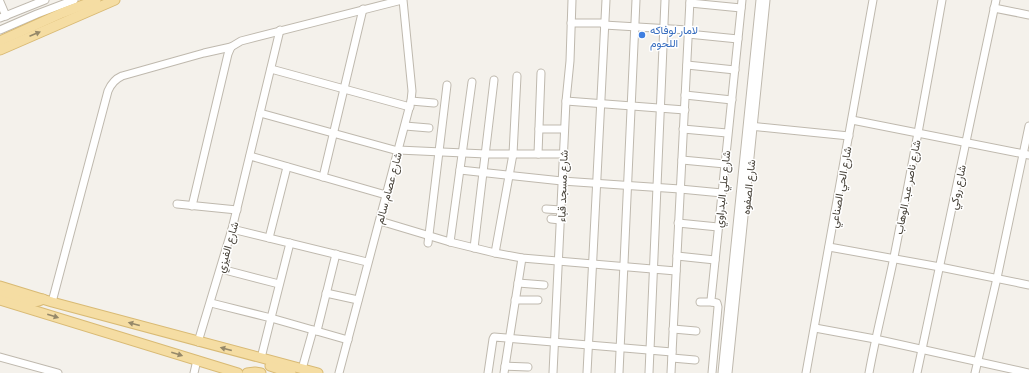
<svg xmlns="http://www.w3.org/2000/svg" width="1029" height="373" viewBox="0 0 1029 373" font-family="'Golos Text',Vazirmatn,sans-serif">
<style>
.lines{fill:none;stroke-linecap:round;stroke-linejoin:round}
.minor-casing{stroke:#bfb9ae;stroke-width:9}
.major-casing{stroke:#d9ba74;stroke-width:11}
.minor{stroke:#fff;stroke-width:7}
.major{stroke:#f5dda3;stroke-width:9}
.oneway{fill:#958869}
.shop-dot{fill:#3f7fe0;stroke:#fff;stroke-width:1.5}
.labels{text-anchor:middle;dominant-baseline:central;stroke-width:3;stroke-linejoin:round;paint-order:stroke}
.shop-label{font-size:11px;fill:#366cbe;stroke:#fff;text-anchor:start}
.street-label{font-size:11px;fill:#474239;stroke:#fff}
</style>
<rect width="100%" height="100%" fill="#f4f1eb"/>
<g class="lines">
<g class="minor-casing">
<g id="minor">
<polyline points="0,2 6,16"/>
<polyline points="690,3 741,8"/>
<polyline points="994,8 1029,15"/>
<polyline points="0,18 45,0"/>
<polyline points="571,23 604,23"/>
<polyline points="604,25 688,30"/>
<polyline points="0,30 37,14 74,0"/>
<polyline points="688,34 738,39"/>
<polyline points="687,65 735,70"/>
<polyline points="271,69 410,107"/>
<polyline points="685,95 732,100"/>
<polyline points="411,101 434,103"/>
<polyline points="566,101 685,110"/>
<polyline points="260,113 398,151"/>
<polyline points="852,120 1029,155"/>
<polyline points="405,126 429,128"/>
<polyline points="750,126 849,136"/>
<polyline points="539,129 564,129"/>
<polyline points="683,129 727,133"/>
<polyline points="398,150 486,154 563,154"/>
<polyline points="538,154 541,73"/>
<polyline points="250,156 386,195"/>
<polyline points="682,160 725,164"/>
<polyline points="460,170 562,181 680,189 722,193"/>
<polyline points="323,177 363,9"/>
<polyline points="177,204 237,210"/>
<polyline points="192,206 228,54 231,47 241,41 402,0"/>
<polyline points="546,209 561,210"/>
<polyline points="551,219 560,220"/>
<polyline points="380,221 450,242 495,253 522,258 676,271"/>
<polyline points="678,223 718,227"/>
<polyline points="232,229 367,262"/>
<polyline points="269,238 287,167"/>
<polyline points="450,242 472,82"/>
<polyline points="290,243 271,318 348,340"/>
<polyline points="428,243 447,85"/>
<polyline points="829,247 940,267 1029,285"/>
<polyline points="474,248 494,80"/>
<polyline points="495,253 513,154 517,76"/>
<polyline points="677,256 715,260"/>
<polyline points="221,269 279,284"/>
<polyline points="518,283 544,285"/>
<polyline points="326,293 358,300"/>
<polyline points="515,300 538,300"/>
<path d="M52 302 108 91C111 84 115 79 122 76L204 53 231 47"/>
<polyline points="700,302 712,302"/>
<polyline points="211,303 271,318 261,358"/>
<polyline points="815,328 875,339 1029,373"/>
<polyline points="673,329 696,331"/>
<polyline points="317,331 336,254"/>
<polyline points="198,342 232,229 280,30"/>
<polyline points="0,357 58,373"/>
<polyline points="672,358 695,360"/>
<polyline points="505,366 528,367"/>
<polyline points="302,369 313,330"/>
<polyline points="194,373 197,360"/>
<polyline points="339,373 411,101 412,91 403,0"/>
<polyline points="488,373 493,339 494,337 672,352"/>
<polyline points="504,373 522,258"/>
<polyline points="553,373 566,101 570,61 572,0"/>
<polyline points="587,373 606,0"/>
<polyline points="619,373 636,0"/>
<polyline points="649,373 665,0"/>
<polyline points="671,373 690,0"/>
<polyline points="712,373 718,307 717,303 712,302 711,300 742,0"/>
<polyline points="722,373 760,0"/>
<polyline points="728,373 766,0"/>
<polyline points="806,373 873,0"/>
<path d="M869 373C876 334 886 296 894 257 911 172 927 86 942 0"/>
<polyline points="917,373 996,0"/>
<polyline points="975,373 997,278 1029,126"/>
</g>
</g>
<g class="major-casing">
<g id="major">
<polyline points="0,41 62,13 96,0"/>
<polyline points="0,50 115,0"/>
<polyline points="0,286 52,302 318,373"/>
<path d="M0 294C13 298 30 307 43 299"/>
<polyline points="0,300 238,373"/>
<polyline points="270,366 291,373"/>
<polyline points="247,373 255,372 261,373"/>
</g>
</g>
<use href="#minor" class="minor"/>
<use href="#major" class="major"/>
</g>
<defs><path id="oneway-solid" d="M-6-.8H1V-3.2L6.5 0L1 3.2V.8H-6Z"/></defs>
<g class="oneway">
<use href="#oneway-solid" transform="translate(35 34) rotate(-23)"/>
<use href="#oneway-solid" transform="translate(53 316) rotate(17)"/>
<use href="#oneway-solid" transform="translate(134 324) rotate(-165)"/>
<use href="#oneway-solid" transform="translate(226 349) rotate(-165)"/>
<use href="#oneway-solid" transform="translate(177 354) rotate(17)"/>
</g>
<circle class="shop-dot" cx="642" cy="35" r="4"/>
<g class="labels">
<g class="shop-label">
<text x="650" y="29">لامار لوفاكه<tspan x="650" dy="13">اللحوم</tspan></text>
</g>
<g class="street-label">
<text transform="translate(562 186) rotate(-88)">شارع مسجد قباء</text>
<text transform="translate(748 187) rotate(-84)">شارع الصفوه</text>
<text transform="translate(840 187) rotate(-80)">شارع الحي الصناعي</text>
<text transform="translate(907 187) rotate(-79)">شارع ناصر عبد الوهاب</text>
<text transform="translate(957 187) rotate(-78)">شارع روكي</text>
<text transform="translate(388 188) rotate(-75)">شارع عصام سالم</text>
<text transform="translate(722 189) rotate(-84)">شارع علي البدراوي</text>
<text transform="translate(227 247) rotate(-74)">شارع الفيزي</text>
</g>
</g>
</svg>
